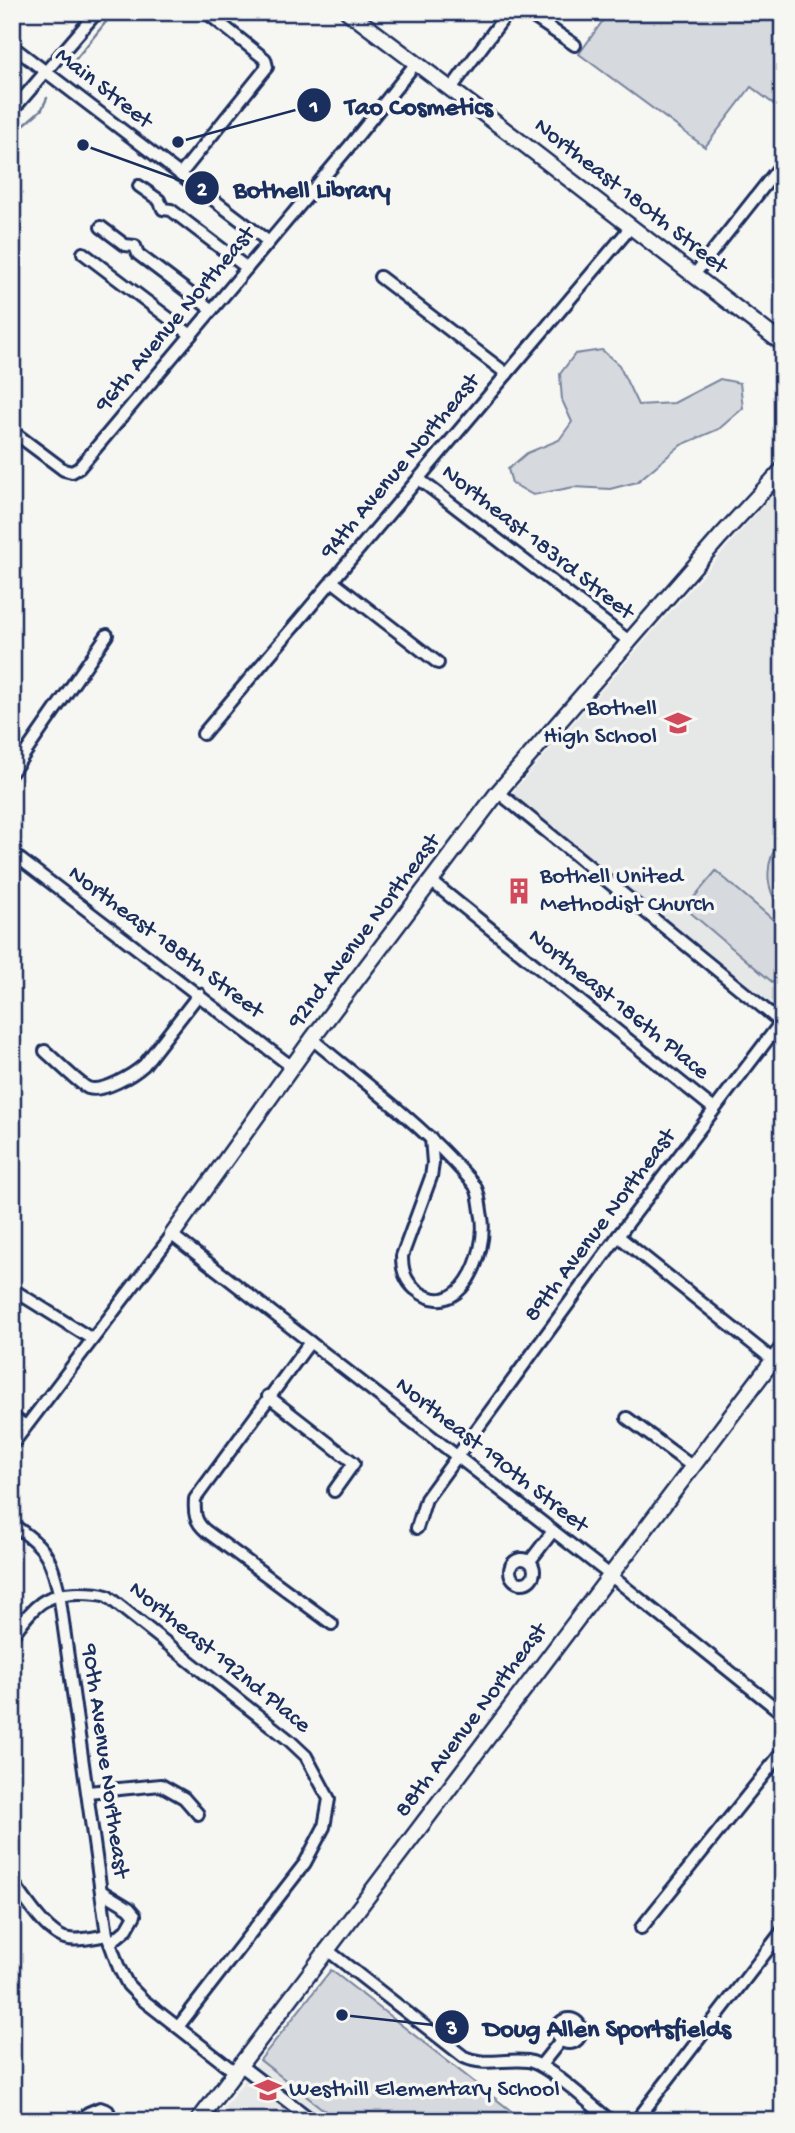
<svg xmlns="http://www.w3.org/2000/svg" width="795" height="2133" viewBox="0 0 795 2133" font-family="'Gochi Hand',sans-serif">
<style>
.built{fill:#e6e7e7}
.green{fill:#d6d9dd;stroke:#78849e;stroke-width:2}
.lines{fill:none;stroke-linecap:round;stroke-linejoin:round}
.stream{stroke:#717e99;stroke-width:2.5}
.street-casing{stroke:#1b2f5e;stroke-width:16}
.secondary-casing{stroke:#1b2f5e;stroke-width:19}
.street{stroke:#f6f6f2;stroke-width:10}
.secondary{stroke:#f6f6f2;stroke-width:14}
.labels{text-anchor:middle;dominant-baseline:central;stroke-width:7;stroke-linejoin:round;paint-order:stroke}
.street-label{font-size:24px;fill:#1b2f5e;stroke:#f6f6f2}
.poi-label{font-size:24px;fill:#1b2f5e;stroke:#f6f6f2;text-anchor:start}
.leader{fill:none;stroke:#1b2f5e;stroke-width:2.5}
.callout-dot{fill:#1b2f5e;stroke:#f6f6f2;stroke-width:2.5}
.mark-label{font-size:21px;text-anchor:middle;font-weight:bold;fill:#fff}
.callout-label{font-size:26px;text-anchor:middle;font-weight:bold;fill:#1b2f5e;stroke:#f6f6f2;stroke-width:7;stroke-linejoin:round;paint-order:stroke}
</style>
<rect width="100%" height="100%" fill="#f6f6f2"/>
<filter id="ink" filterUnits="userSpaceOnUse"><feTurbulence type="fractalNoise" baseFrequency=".0143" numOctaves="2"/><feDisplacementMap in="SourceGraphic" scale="14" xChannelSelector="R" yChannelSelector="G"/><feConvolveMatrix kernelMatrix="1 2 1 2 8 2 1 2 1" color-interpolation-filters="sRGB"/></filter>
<g filter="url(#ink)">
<g class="built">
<polygon points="783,483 783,1016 511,794"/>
<polygon points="260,2060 338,2121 214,2121"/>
</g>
<g class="green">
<polygon points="609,12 783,12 783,111 751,87 705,147 579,54"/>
<polygon points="602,350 619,365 638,405 674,403 720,379 740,383 743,408 719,429 681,445 637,482 610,489 574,487 533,495 512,483 508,469 527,453 559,440 572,422 562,400 560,374 575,354"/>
<path d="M783 837 779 877 783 891V911C763 888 764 860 783 837Z"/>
<polygon points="716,871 783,928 783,982 778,987 685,908"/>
<polygon points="331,1970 524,2121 338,2121 260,2060"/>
</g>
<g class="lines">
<g class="stream">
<polyline points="75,60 114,12"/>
<polyline points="19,129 42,109 47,98"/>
<polyline points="12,138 16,134"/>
</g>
<g class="street-casing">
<g id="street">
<polyline points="526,12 575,45"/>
<polyline points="12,46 269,242"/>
<polyline points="450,90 508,12"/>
<polyline points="12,111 97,12"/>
<polyline points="180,175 267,67 265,59 206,12"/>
<polyline points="139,186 159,200 163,209 171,210 247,268"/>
<polyline points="101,227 125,245 135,246 138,254 212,310"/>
<polyline points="83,253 191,335"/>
<polyline points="694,275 781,165 783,166"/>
<polyline points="380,277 507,374"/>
<polyline points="12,431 64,470 72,472 79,468 348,148 416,63"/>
<polyline points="419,479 629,641"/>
<polyline points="332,581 438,663"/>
<polyline points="203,734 630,228"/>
<polyline points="12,772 107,635"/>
<polyline points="498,792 783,1024"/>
<polyline points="12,853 292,1067"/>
<polyline points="431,881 714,1109"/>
<path d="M312 1039C358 1078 408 1114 450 1158 458 1167 468 1176 475 1186 480 1194 480 1208 482 1217 488 1253 459 1326 415 1289 405 1280 402 1270 402 1256L431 1177 433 1163 431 1138"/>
<path d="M45 1051C53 1058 79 1084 88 1088 103 1093 133 1075 144 1065L199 994"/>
<polyline points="618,1236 773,1360"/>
<polyline points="12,1289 92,1339"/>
<path d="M310 1342 195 1499C194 1513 195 1522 206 1531L332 1624"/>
<polyline points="268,1396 354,1463 334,1491"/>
<polyline points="12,1417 26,1426"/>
<polyline points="627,1418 693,1467"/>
<polyline points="12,1445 172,1235 610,1575 783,1714"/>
<path d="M12 1524C45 1547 50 1554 59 1593L107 1935"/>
<polyline points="417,1528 426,1499 618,1236 781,1022"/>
<circle cx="522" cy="1571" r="12"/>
<polyline points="530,1561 553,1531"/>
<path d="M12 1636C33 1608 42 1593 79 1593 89 1593 98 1593 107 1596L289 1740 306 1756 329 1799 324 1827 305 1863 178 2027"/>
<polyline points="88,1792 161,1785 184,1798 198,1814"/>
<path d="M12 1881C25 1898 47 1936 69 1939 81 1941 95 1937 107 1935L119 1968 128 1985 143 2000 235 2072"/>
<polyline points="101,1891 129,1908 135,1915 127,1929 110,1943"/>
<polyline points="641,1928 783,1751"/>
<path d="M326 1949 464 2057C485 2067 505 2058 528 2061 548 2064 593 2107 611 2121"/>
<circle cx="569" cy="2031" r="12"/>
<polyline points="240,2065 313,2121"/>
<polyline points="541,2065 561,2040"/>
<polyline points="86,2121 88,2113 100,2108 108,2111 112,2121"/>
<polyline points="636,2121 783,1930"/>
</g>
</g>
<g class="secondary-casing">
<g id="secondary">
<polyline points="348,12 517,139 783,344"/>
<polyline points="172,1235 312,1039 498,792 720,537 783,469"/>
<polyline points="198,2121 783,1347"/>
</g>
</g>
<use href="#street" class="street"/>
<use href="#secondary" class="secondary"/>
</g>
</g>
<defs>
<g id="school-bare" transform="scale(2.1)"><path d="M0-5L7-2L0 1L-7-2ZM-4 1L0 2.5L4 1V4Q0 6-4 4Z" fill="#d1495b" stroke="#f6f6f2" stroke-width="2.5" paint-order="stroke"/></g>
<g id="building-bare" transform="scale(2.1)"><path d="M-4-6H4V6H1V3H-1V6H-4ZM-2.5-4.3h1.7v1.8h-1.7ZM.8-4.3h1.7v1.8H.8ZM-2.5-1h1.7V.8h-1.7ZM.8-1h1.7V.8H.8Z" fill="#d1495b" stroke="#f6f6f2" stroke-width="2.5" paint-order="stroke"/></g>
</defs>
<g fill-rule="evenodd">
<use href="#school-bare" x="678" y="723"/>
<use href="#building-bare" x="519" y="891"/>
<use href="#school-bare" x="268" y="2090"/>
</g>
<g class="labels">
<g class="street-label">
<text transform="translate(103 89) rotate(38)">Main Street</text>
<text transform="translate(630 197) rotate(38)">Northeast 180th Street</text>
<text transform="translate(176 320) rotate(-50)">96th Avenue Northeast</text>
<text transform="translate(401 467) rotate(-50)">94th Avenue Northeast</text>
<text transform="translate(537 543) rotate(38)">Northeast 183rd Street</text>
<text transform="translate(365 932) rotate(-53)">92nd Avenue Northeast</text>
<text transform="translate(165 943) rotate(37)">Northeast 188th Street</text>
<text transform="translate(618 1005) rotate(39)">Northeast 186th Place</text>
<text transform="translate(601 1226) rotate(-53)">89th Avenue Northeast</text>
<text transform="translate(491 1456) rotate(38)">Northeast 190th Street</text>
<text transform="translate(219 1658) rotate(39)">Northeast 192nd Place</text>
<text transform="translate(472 1721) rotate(-53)">88th Avenue Northeast</text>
<text transform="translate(104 1761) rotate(82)">90th Avenue Northeast</text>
</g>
<g class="poi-label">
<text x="657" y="709" text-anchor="end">Bothell<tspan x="657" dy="28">High School</tspan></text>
<text x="540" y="877">Bothell United<tspan x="540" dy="28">Methodist Church</tspan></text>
<text x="289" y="2090">Westhill Elementary School</text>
</g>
</g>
<path class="leader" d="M178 142L314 105M83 145L202 188M342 2015L452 2027"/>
<g class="callout-dot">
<circle cx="178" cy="142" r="7"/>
<circle cx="83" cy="145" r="7"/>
<circle cx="342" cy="2015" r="7"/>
<circle cx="314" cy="105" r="18"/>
<circle cx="202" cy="188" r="18"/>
<circle cx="452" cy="2027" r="18"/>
</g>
<g class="mark-label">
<text x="314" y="112">1</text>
<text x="202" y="195">2</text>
<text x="452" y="2034">3</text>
</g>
<g class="callout-label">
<text x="419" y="114">Tao Cosmetics</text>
<text x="312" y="197">Bothell Library</text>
<text x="607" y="2036">Doug Allen Sportsfields</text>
</g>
<rect width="795" height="2133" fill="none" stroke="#f6f6f2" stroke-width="42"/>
<rect x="21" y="21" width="753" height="2091" fill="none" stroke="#1b2f5e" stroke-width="2.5" filter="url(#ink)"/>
</svg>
